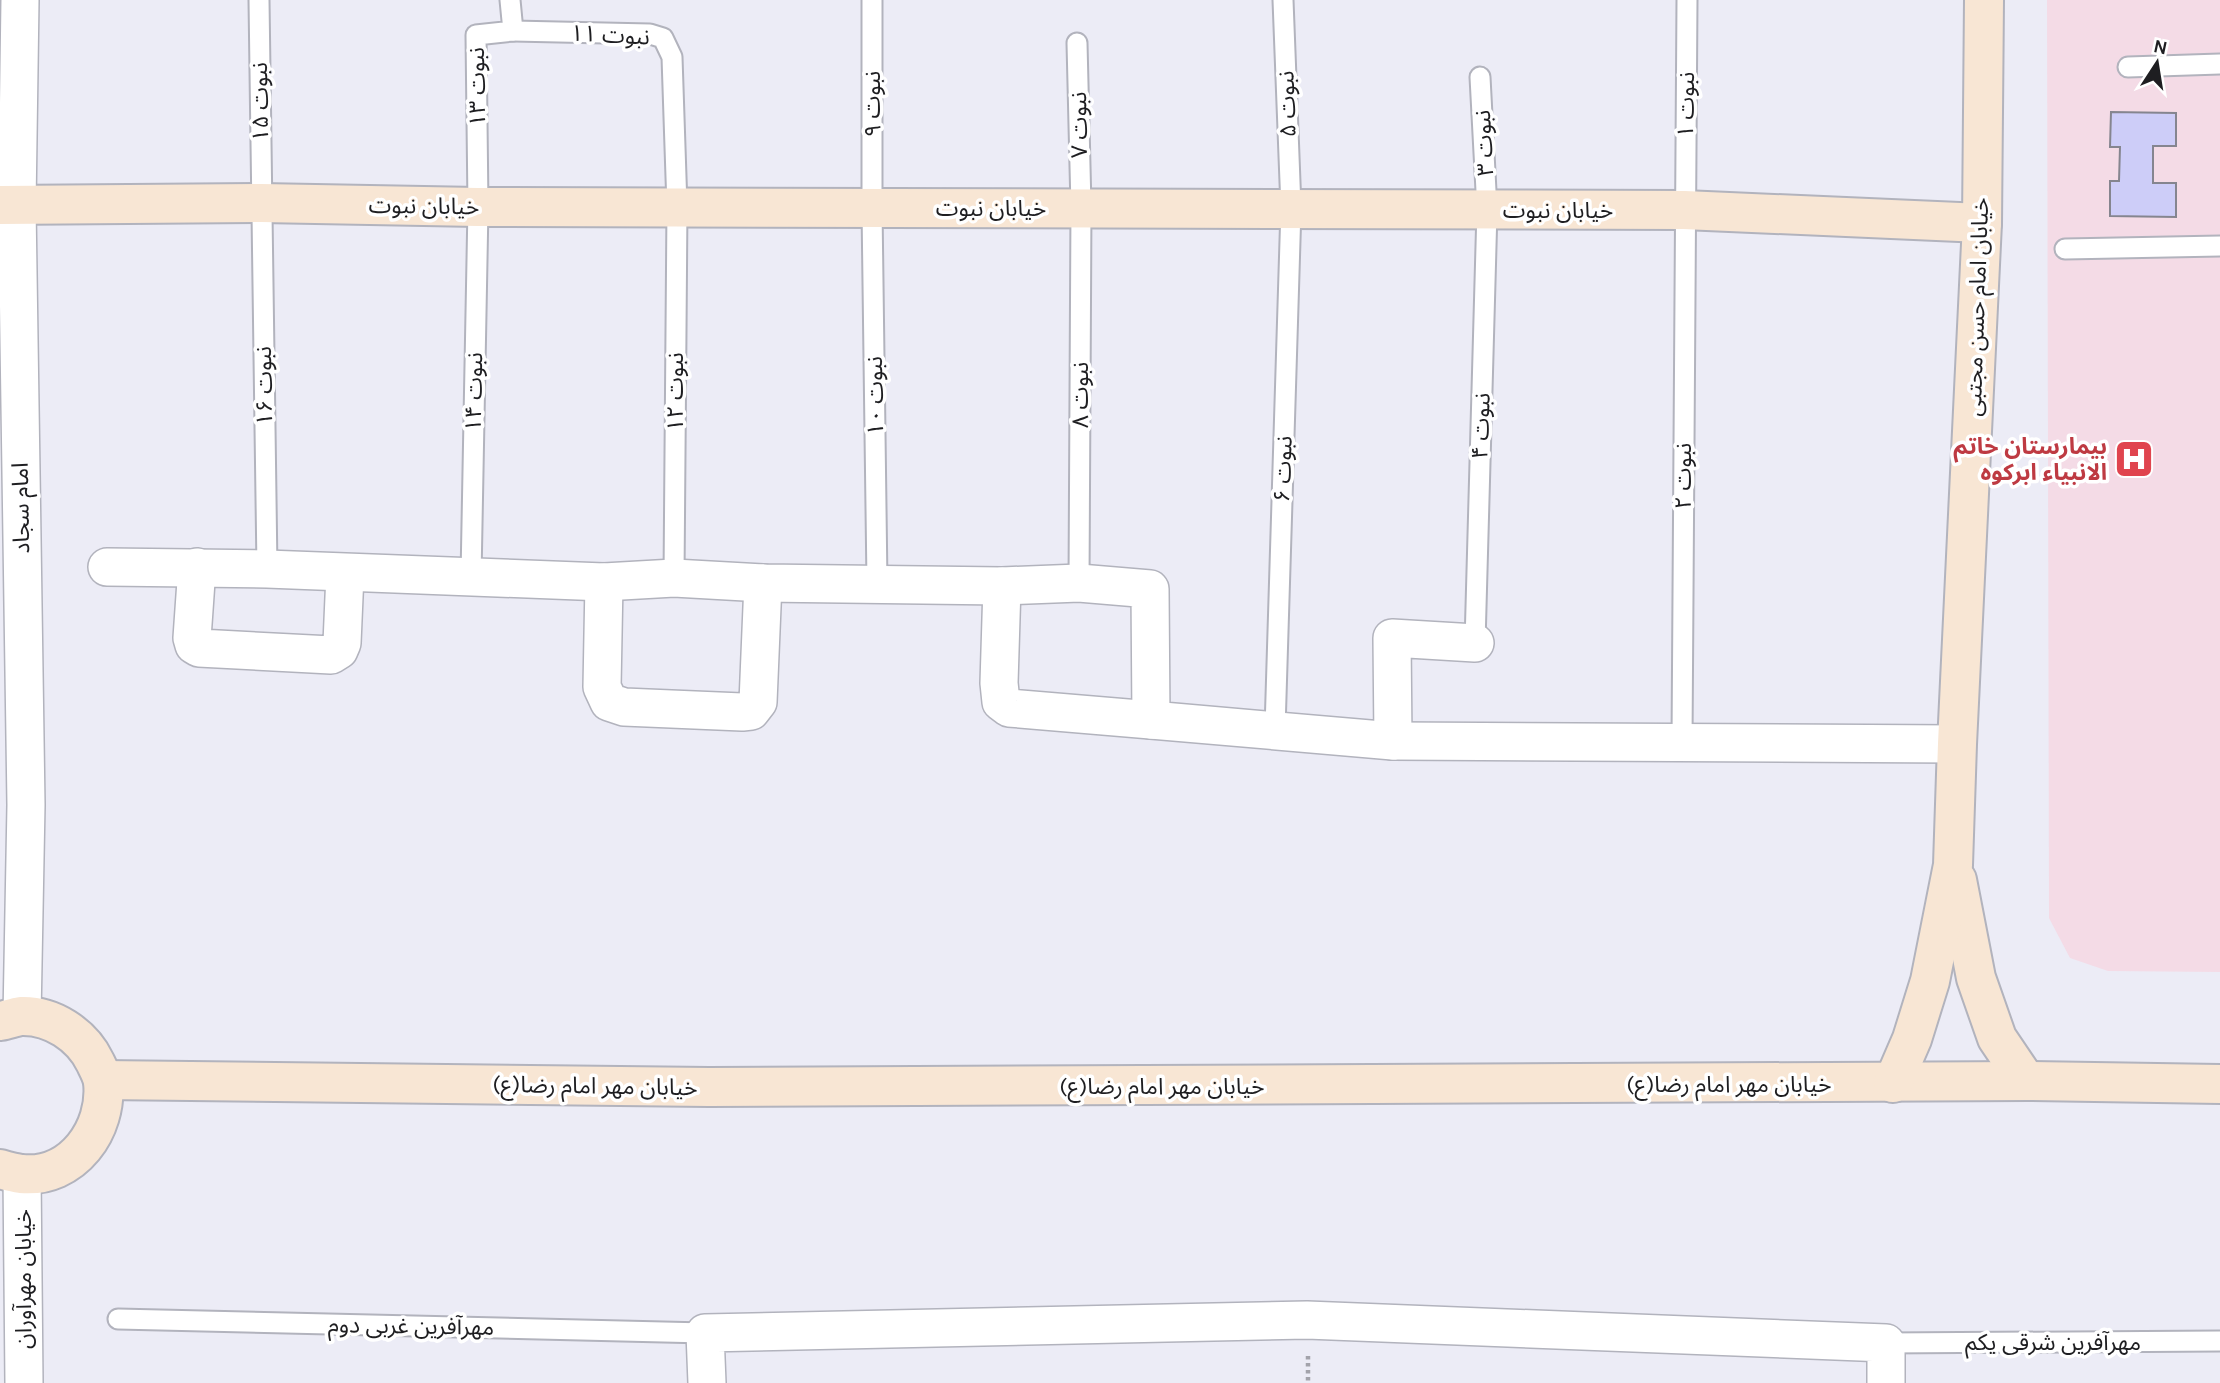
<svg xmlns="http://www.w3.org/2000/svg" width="2220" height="1383" viewBox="0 0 2220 1383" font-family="Karla,'Noto Sans Arabic',sans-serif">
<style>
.medical{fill:#f4dbe6}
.building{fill:#cdcdf8;stroke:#85858f;stroke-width:2}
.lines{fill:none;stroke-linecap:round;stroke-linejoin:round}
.lane-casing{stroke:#b2b3bd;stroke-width:23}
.street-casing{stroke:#b2b3bd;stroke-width:40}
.secondary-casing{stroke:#b2b3bd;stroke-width:42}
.path{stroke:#a3a3ab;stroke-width:4.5;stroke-dasharray:3.5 3.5;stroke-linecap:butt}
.lane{stroke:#fff;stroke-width:19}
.street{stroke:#fff;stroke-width:37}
.secondary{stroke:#f8e6d4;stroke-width:38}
.labels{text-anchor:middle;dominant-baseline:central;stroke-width:7;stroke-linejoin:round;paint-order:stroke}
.street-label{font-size:23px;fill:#1e1e21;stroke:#fff}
.health-label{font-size:23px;font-weight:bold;fill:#be3a42;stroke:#fff;text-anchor:end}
</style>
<rect width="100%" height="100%" fill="#ececf6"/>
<polygon class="medical" points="2047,0 2220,0 2220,972 2108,971 2070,958 2049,918"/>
<polygon class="building" points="2111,112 2176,113 2176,146 2153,146 2153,183 2176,183 2176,217 2110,216 2110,181 2119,181 2120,147 2110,147"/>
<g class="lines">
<g class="lane-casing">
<g id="lane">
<polyline points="259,0 267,569"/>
<polyline points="872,0 872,208 877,583"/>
<polyline points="513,31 650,34 663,38 672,57 677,207 674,578"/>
<polyline points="1077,43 1081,207 1079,583"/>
<polyline points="2128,67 2220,64"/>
<polyline points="2065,249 2220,246"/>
<polyline points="471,577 478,207 476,35 513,31 510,0"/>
<polyline points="1475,643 1487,210 1480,77"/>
<polyline points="1275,729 1291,208 1283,0"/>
<polyline points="1682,742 1687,0"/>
<polyline points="118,1319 705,1333"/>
<polyline points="1886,1343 2220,1341"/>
</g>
</g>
<g class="street-casing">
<g id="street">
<polyline points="20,0 17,206 26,805 22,1016"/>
<polyline points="107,567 267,569 604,582 674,578 763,583 1002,586 1079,583 1150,589 1151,720 1393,741 1392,638 1475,643"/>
<polyline points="197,567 192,638 194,645 199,648 331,655 339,650 342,643 345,574"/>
<polyline points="604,582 602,687 609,702 624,707 742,712 751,711 758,702 763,583"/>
<polyline points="1002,586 999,683 1001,702 1009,708 1151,720"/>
<polyline points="1393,741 1957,744"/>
<polyline points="22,1174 24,1383"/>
<polyline points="707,1383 705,1333 1307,1320 1886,1343 1886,1383"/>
</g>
</g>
<g class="secondary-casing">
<g id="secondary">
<polyline points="0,205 261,203 478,207 1684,210 1982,223"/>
<polyline points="1957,880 1976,978 1997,1038 2026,1081"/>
<path d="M0 1021C7 1020 14 1017 21 1016 52 1015 82 1035 95 1062 98 1068 102 1075 103 1082 108 1129 73 1179 21 1174 14 1173 7 1171 0 1169"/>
<polyline points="103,1080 709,1087 2026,1081 2220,1084"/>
<polyline points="1893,1083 1912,1039 1930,981 1953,865 1957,744 1982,223 1984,0"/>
</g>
</g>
<polyline class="path" points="1308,1356 1308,1383"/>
<use href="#lane" class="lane"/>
<use href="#street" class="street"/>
<use href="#secondary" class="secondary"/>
</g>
<defs>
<g id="hospital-square" transform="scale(2.0125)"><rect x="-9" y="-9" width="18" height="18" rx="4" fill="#e0444e" stroke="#fff"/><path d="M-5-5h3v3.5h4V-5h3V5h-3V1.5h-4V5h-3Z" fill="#fff"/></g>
</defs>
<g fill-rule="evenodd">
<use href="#hospital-square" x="2134" y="459"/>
</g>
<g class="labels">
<g class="street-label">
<text transform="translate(610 35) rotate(3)">نبوت ۱۱</text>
<text transform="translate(477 87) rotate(-91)">نبوت ۱۳</text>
<text transform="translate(260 102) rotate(-91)">نبوت ۱۵</text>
<text transform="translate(872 104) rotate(-90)">نبوت ۹</text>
<text transform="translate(1287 104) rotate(-92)">نبوت ۵</text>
<text transform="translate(1686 105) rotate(-89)">نبوت ۱</text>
<text transform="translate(1079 125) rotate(-91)">نبوت ۷</text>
<text transform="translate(1484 143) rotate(-93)">نبوت ۳</text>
<text transform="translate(424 206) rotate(1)">خیابان نبوت</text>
<text x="991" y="208">خیابان نبوت</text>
<text x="1558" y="210">خیابان نبوت</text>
<text transform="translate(1977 307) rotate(-88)">خیابان امام حسن مجتبی</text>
<text transform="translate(264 386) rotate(-91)">نبوت ۱۶</text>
<text transform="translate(474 392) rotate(-89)">نبوت ۱۴</text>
<text transform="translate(675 392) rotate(-90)">نبوت ۱۲</text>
<text transform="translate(1080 395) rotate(-90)">نبوت ۸</text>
<text transform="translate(875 396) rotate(-91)">نبوت ۱۰</text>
<text transform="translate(1481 426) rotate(-88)">نبوت ۴</text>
<text transform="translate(1283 469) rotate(-88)">نبوت ۶</text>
<text transform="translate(1683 476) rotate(-90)">نبوت ۲</text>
<text transform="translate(21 508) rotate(-91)">امام سجاد</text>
<text x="1729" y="1084">خیابان مهر امام رضا(ع)</text>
<text transform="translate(595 1086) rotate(1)">خیابان مهر امام رضا(ع)</text>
<text x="1162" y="1086">خیابان مهر امام رضا(ع)</text>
<text transform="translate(23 1279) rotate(-90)">خیابان مهرآوران</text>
<text transform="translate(411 1326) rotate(1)">مهرآفرین غربی دوم</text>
<text x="2053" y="1342">مهرآفرین شرقی یکم</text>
</g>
<g class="health-label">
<text x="2107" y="446">بیمارستان خاتم<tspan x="2107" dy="26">الانبیاء ابرکوه</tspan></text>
</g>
</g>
<g transform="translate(2157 63) rotate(12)" stroke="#ffffff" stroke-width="5" paint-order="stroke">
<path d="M0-5L12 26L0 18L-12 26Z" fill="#1e1e21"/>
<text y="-10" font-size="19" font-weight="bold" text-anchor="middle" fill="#1e1e21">N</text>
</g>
</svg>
